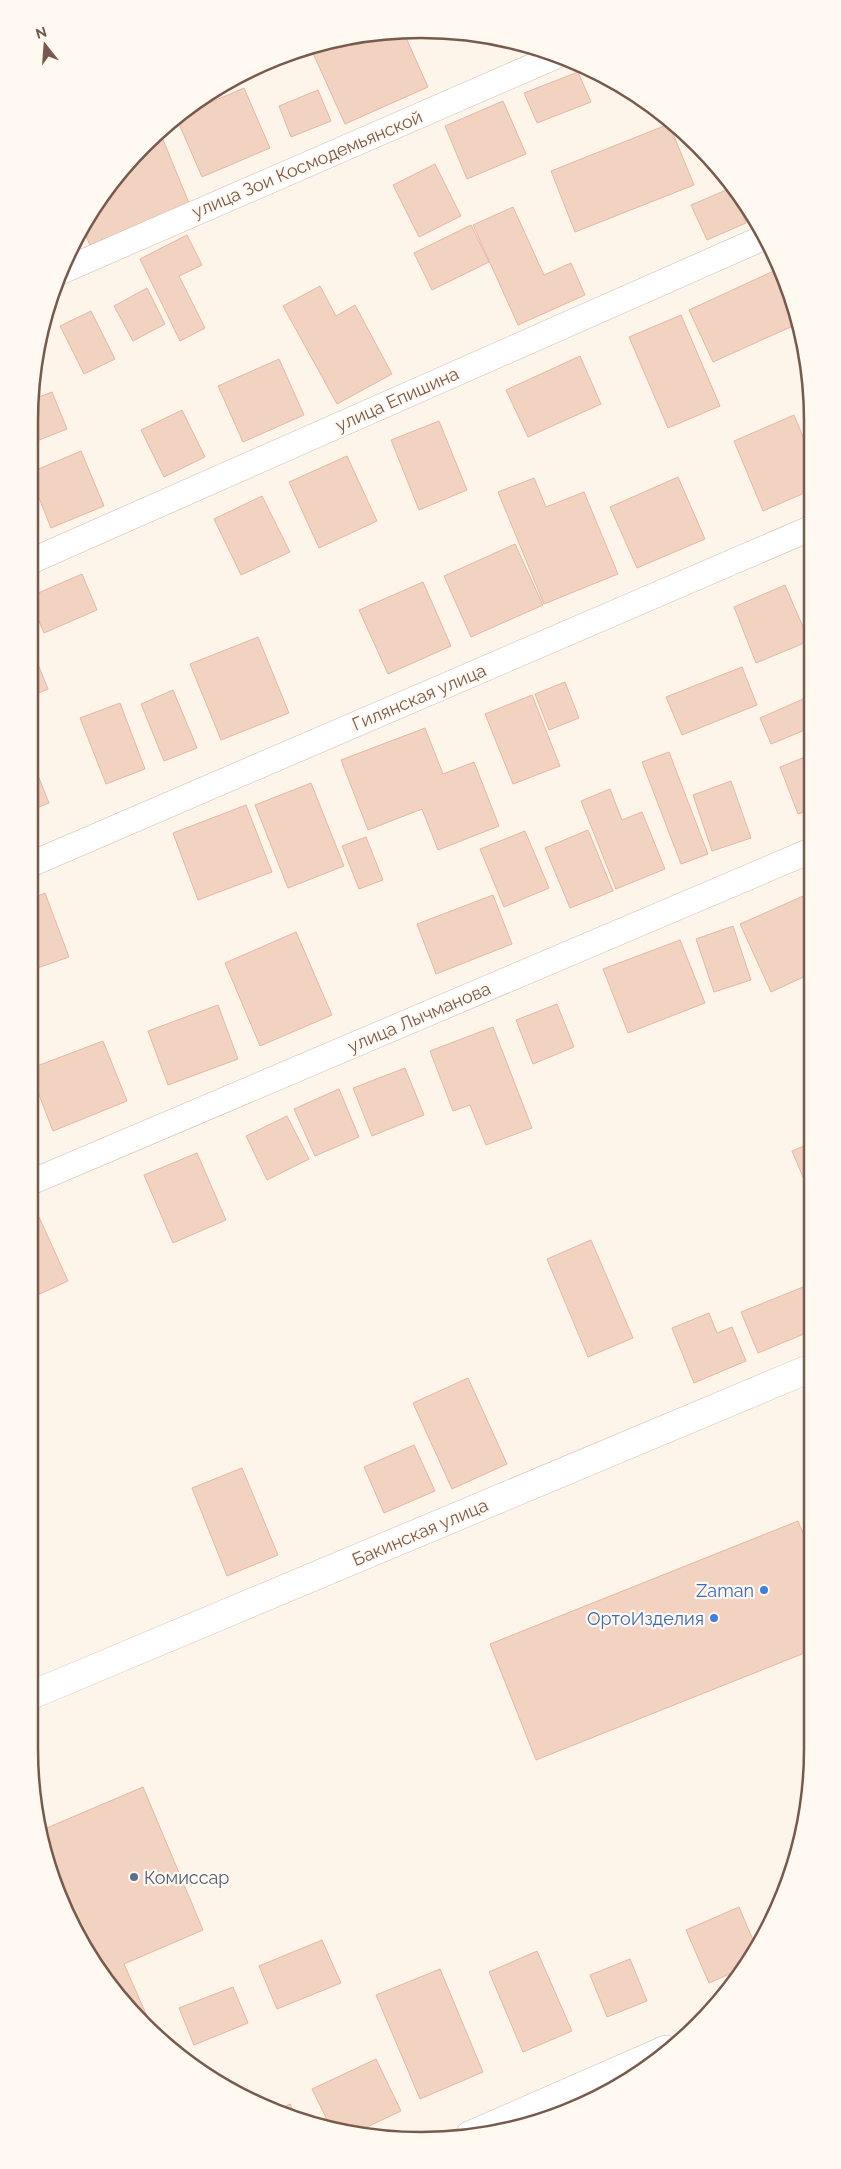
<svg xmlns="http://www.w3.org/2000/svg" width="841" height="2169" viewBox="0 0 841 2169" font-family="Raleway,sans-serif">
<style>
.building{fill:#f2d2c1;stroke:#e5b8a2}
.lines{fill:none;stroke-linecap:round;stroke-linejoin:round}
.street-casing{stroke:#cfbcae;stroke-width:26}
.secondary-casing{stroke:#d5beaf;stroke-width:29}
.street{stroke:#fff;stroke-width:25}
.secondary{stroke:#fff;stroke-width:28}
.shop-dot{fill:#3f7fe0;stroke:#fff9f1;stroke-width:2}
.service-dot{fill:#5c6f8a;stroke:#fff9f1;stroke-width:2}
.labels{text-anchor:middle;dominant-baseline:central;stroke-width:4.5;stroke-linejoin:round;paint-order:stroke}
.street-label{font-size:18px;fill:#785a4c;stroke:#fff9f1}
.shop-label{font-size:18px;fill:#366cbe;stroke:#fff9f1;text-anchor:end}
.service-label{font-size:18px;fill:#4e5e75;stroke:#fff9f1;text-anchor:start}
.rim{fill:none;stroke:#785a4c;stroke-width:2.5}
</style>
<rect width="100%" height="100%" fill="#fdf4ea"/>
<g class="building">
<polygon points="403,31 428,87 345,124 312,51 337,40 370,32"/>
<polygon points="578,72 591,102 537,123 524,93"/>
<polygon points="244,88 270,148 202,177 176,117"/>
<polygon points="318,90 331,121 291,137 279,106"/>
<polygon points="503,101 526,154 467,179 445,126"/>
<polygon points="669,124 694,185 575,232 551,171"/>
<polygon points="159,130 189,203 90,245 82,227 110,182"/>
<polygon points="435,164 461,216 419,237 393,185"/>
<polygon points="731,188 746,223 707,240 691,205"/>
<polygon points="513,207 544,275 571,263 585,295 518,325 473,225"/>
<polygon points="471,225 489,262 432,290 414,253"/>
<polygon points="187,235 202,265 179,276 205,328 180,341 140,259"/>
<polygon points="778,269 795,325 713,362 689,310"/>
<polygon points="320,286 336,316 355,305 392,374 337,404 283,306"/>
<polygon points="147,288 165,324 133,341 114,306"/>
<polygon points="91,311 115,359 84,374 60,326"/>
<polygon points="681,315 720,406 668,428 629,337"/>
<polygon points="580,356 601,404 528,437 506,390"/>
<polygon points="279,359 304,415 243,442 218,386"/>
<polygon points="52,392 67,429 29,444 31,400"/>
<polygon points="182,410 205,457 164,477 141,430"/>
<polygon points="794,415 809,451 809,491 763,511 734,441"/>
<polygon points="439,421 467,490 419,510 391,440"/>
<polygon points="81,451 104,506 51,528 29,473"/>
<polygon points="347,456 377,521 319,548 289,482"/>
<polygon points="678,477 705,539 637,568 610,507"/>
<polygon points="534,478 546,507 584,492 618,574 544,604 498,492"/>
<polygon points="262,496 290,552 241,575 214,519"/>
<polygon points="29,523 36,543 29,545"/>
<polygon points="515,544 543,605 471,637 444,576"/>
<polygon points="82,574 97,610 44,633 29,597"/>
<polygon points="423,582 451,646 388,674 359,610"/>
<polygon points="785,585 809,641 756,663 734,607"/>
<polygon points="258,637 289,713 221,740 190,664"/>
<polygon points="33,652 48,689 29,697 29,654"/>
<polygon points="742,667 757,705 682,735 666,697"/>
<polygon points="565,682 579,718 549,730 535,694"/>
<polygon points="173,690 197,748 164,761 141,704"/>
<polygon points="532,695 560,766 513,784 485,714"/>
<polygon points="810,696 810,728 771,744 760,718"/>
<polygon points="120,703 145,769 106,784 80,718"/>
<polygon points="425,728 443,774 474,762 499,826 438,850 422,809 368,830 341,760"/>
<polygon points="669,752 708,854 681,864 642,762"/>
<polygon points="810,755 810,810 798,814 780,767"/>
<polygon points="33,763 49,803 29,811 29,765"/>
<polygon points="731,781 751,838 712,851 693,795"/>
<polygon points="311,783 344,866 288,888 255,805"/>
<polygon points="610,789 622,820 642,812 665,869 616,889 581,801"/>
<polygon points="246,805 272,872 198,900 173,833"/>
<polygon points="588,830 613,891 570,908 545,848"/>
<polygon points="525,831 549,888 504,907 480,849"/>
<polygon points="366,837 383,880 359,889 342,846"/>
<polygon points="45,893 69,957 29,971 29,900"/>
<polygon points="810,893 810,974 771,992 740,924"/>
<polygon points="493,895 512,944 436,974 417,924"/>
<polygon points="733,926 751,980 714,992 696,939"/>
<polygon points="296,932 332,1015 260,1046 225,963"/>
<polygon points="680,940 705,1003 628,1033 603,969"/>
<polygon points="557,1004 574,1047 533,1064 516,1020"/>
<polygon points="218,1005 238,1059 168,1085 148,1031"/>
<polygon points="493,1027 532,1128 486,1145 470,1105 453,1111 430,1051"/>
<polygon points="103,1041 127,1101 53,1131 29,1069"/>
<polygon points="405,1068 424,1115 372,1136 353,1088"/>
<polygon points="339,1089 359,1137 315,1156 294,1109"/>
<polygon points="287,1116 309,1159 267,1180 246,1136"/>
<polygon points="811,1143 811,1196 792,1151"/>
<polygon points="197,1153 226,1220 173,1243 144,1175"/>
<polygon points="39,1217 68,1281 29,1299 29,1221"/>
<polygon points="591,1240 633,1338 588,1357 547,1259"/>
<polygon points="808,1285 811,1293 811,1331 758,1353 741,1312"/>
<polygon points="709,1313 717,1333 732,1327 746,1361 694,1383 672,1328"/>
<polygon points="468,1378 507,1464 452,1489 413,1403"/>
<polygon points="414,1445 435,1491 384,1513 364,1467"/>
<polygon points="242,1468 278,1555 227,1576 192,1488"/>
<polygon points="798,1521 812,1554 812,1650 536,1760 490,1644"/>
<polygon points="143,1787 203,1930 124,1964 150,2023 147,2024 126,2007 81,1944 50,1875 42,1830"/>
<polygon points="739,1907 756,1947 743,1968 709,1983 686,1930"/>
<polygon points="322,1940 341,1983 277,2009 259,1966"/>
<polygon points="537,1951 572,2031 523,2052 489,1972"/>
<polygon points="630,1959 647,2001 607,2017 590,1975"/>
<polygon points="440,1969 483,2072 420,2099 376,1995"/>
<polygon points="233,1987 248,2023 194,2045 179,2008"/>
<polygon points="376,2059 401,2111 354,2133 331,2128 312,2089"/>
<polygon points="290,2104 298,2120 276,2111"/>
</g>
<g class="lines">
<g class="street-casing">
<g id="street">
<polyline points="60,272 554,57"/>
<polyline points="29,562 765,237"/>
<polyline points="29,865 809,529"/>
<polyline points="29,1183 810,851"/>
<polyline points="469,2134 666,2048"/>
</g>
</g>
<g class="secondary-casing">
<polyline id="secondary" points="29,1696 811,1368"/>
</g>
<use href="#street" class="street"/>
<use href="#secondary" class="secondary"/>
</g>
<g class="shop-dot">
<circle cx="764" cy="1590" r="5"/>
<circle cx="714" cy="1618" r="5"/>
</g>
<circle class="service-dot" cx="134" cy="1877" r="5"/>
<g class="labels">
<g class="street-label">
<text transform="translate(307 164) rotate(-23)">улица Зои Космодемьянской</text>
<text transform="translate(397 399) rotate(-24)">улица Епишина</text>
<text transform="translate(419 697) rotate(-23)">Гилянская улица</text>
<text transform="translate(419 1017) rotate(-23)">улица Лычманова</text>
<text transform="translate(420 1532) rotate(-23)">Бакинская улица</text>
</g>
<g class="shop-label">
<text x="754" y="1590">Zaman</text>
<text x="704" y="1618">ОртоИзделия</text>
</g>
<g class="service-label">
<text x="144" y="1877">Комиссар</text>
</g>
</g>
<path d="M0 0H841V2169H0ZM421 38H421A383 383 0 0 1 804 421V1749A383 383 0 0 1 421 2132H421A383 383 0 0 1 38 1749V421A383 383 0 0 1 421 38Z" fill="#fff9f1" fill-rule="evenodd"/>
<path class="rim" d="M421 38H421A383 383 0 0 1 804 421V1749A383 383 0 0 1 421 2132H421A383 383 0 0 1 38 1749V421A383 383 0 0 1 421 38Z"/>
<g transform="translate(45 45) rotate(343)" stroke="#fff9f1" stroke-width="4" paint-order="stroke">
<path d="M0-4L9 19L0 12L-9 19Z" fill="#785a4c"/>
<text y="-8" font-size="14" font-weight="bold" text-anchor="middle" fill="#785a4c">N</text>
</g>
</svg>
